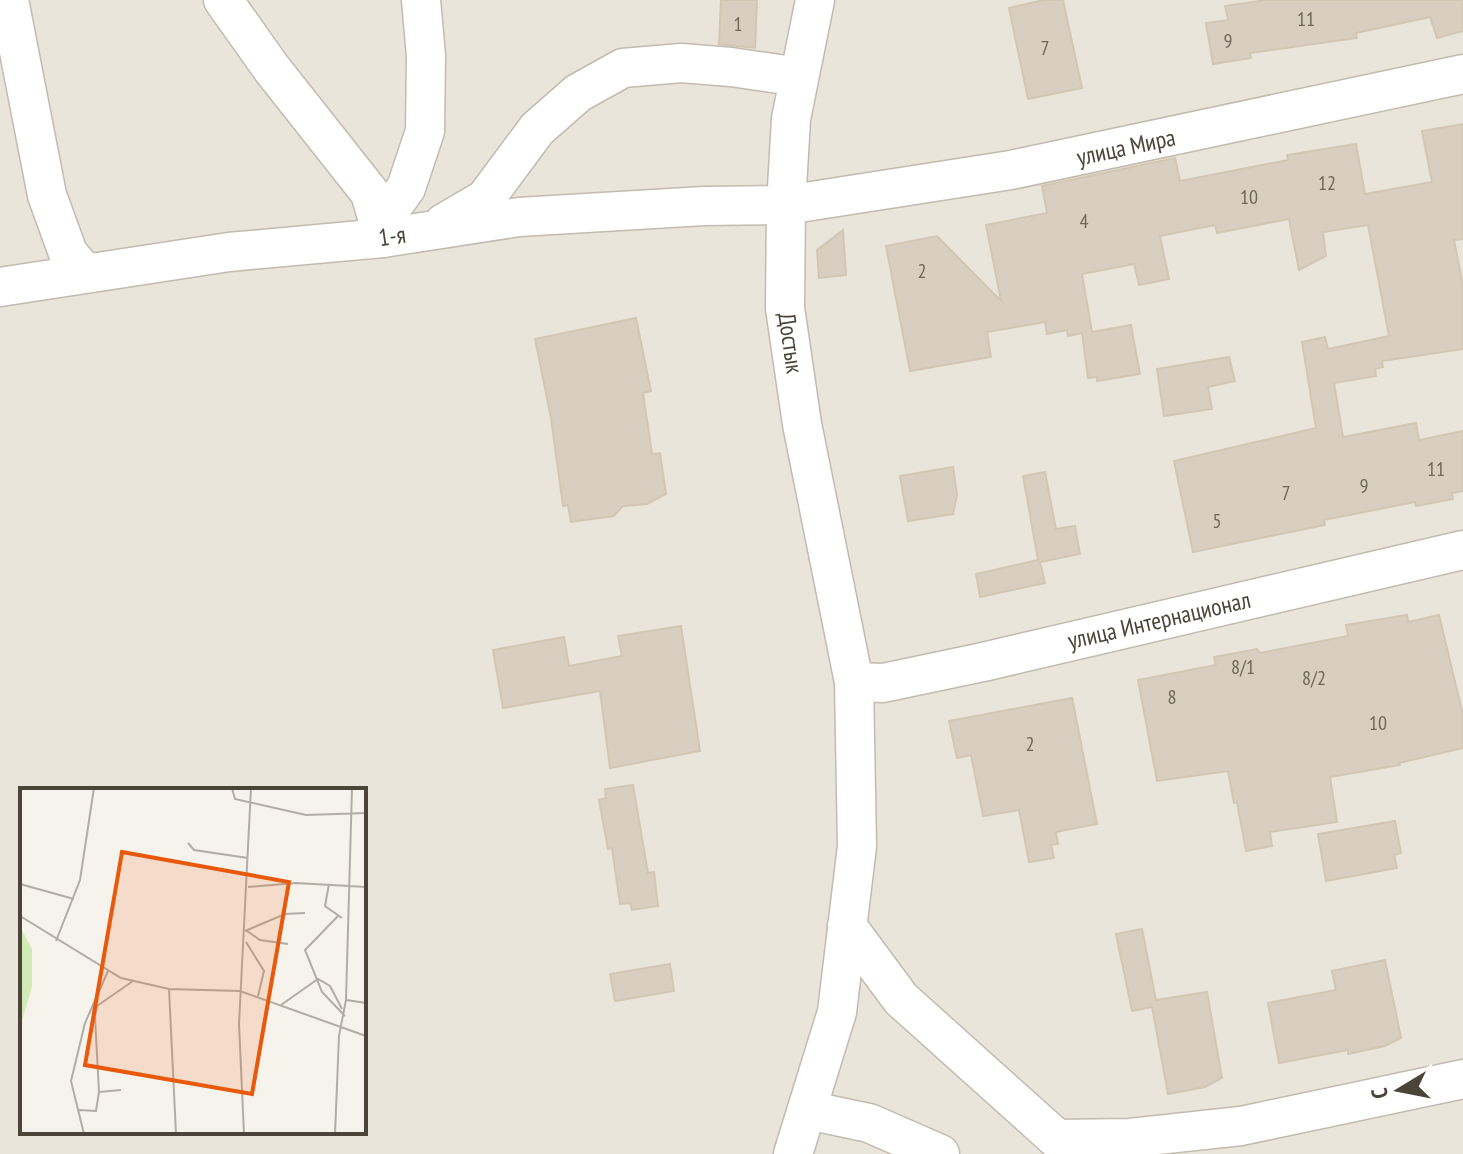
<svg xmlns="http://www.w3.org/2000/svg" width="1463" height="1154" viewBox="0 0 1463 1154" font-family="'PT Sans Narrow',sans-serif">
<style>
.residential{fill:#eae5da;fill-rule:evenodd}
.building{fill:#d8cfc1;stroke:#d3c7b4;stroke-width:2}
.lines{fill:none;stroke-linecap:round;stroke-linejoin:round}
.minor-casing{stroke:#c2bbae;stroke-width:41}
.minor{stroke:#fff;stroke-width:38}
.labels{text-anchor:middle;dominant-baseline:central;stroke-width:6;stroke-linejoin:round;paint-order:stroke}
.number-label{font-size:20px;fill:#6e675b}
.street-label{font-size:24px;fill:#4b4439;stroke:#fff}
.inset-road{fill:none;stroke:#b2ada4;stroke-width:2}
.view{fill:#e8590c;fill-opacity:0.15;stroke:#e8590c;stroke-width:4}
.inset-edge{fill:none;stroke:#4b4439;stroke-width:4}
</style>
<rect width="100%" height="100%" fill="#f6f3ec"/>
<path class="residential" d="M0 0H1463V1154H0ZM22 790H364V1132H22Z"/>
<g class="building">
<polygon points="721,0 757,0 755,48 719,44"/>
<polygon points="1044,0 1063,0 1082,88 1028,99 1009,8"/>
<polygon points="1266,0 1463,0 1463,31 1437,38 1430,17 1356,33 1357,38 1250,53 1251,58 1213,64 1206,23 1228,20 1225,6"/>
<polygon points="1463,124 1463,239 1454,240 1463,286 1463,349 1382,361 1383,367 1375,369 1376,376 1334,383 1343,437 1416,423 1419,440 1463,431 1463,491 1452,493 1453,499 1416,506 1415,502 1324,520 1325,525 1193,552 1174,461 1316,428 1302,342 1325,337 1328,349 1389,336 1368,225 1323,232 1326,256 1299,270 1289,219 1217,233 1215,225 1160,236 1169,279 1139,285 1134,264 1082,274 1092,332 1131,325 1140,374 1097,381 1097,377 1088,378 1082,333 1068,336 1067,330 1047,334 1045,322 987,332 991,357 910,371 886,246 937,236 1001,301 986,225 1047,213 1042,186 1175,158 1180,181 1288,160 1287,155 1356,144 1365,194 1432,182 1422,131"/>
<polygon points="843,230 846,275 819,278 817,250"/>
<polygon points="636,318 651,391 643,393 652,454 660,453 666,494 647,504 623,506 614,516 571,522 568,505 563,506 551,418 535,339"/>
<polygon points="1229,357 1235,381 1208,387 1212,409 1164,416 1157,369"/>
<polygon points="953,467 957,495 953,514 908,521 900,476"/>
<polygon points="1045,472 1056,529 1075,526 1080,554 1040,562 1045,583 980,597 976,574 1038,560 1023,476"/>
<polygon points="1407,615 1408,622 1439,615 1463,715 1463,748 1399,763 1400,765 1330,777 1337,822 1270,832 1272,846 1246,851 1237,802 1234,803 1228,771 1157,781 1138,680 1216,665 1214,657 1257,649 1260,653 1348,636 1346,625"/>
<polygon points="681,626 700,751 610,768 600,691 503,708 493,650 564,637 569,666 622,656 618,636"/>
<polygon points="1072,698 1097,824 1056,832 1058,844 1051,845 1054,858 1029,862 1019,810 983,816 971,755 957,758 949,721"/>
<polygon points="633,785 648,873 654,872 658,906 632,910 630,903 620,904 612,848 608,849 599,800 606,798 605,789"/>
<polygon points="1395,821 1401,853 1394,855 1397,868 1326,881 1318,834"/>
<polygon points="1142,929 1156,1000 1207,992 1222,1078 1205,1087 1168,1094 1152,1007 1132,1011 1116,934"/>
<polygon points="1385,960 1401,1038 1385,1046 1348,1054 1348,1050 1279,1063 1268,1003 1336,990 1332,971"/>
<polygon points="670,964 674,991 615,1001 610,974"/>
</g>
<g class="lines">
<g class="minor-casing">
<g id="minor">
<polyline points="9,0 47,195 68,253 85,273"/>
<polyline points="223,0 272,69 370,193 383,238"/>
<polyline points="444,223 485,199 537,129 578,93 623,68 681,63 731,67 799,77"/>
<polyline points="379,225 406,188 425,131 426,56 421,0"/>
<polyline points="0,287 229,252 383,238 519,217 704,206 786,205 1011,170 1463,74"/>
<polyline points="854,682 883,683 983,662 1463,550"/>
<polyline points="847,926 901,999 1057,1139 1130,1138 1241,1126 1463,1079"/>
<polyline points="807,1110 869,1123 940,1154"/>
<polyline points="793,1154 837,1012 857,846 854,682 802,424 785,308 786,205 791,119 815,0"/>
</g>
</g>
<use href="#minor" class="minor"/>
</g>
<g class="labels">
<g class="number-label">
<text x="1306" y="19">11</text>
<text x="738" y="24">1</text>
<text x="1228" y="41">9</text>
<text x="1045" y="48">7</text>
<text x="1327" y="183">12</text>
<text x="1249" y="197">10</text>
<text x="1084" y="221">4</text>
<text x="922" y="271">2</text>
<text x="1436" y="469">11</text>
<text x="1364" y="486">9</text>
<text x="1286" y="493">7</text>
<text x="1217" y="521">5</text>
<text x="1243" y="667">8/1</text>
<text x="1314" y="678">8/2</text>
<text x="1172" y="697">8</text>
<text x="1378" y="723">10</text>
<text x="1030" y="744">2</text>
</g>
<g class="street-label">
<text transform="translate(1126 147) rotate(-12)">улица Мира</text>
<text transform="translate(392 236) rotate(-8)">1-я</text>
<text transform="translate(791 343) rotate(82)">Достык</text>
<text transform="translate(1159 620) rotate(-13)">улица Интернационал</text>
</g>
</g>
<g transform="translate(20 788)">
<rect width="346" height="346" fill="#f6f3ec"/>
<path d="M0 139 12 161V199L0 239Z" fill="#d2eab5"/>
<path class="inset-road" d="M212 0 215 11 286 27 346 25M168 55 174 62 228 70M0 96 54 111M309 96 305 118 322 130M228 99 276 95 346 99M0 128 101 190 149 201 220 203 346 248M318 128 285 162 302 204 325 228M225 143 265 126 285 125M227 143 240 152 268 156M36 153 60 92 74 0M226 154 244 183 238 208M149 201 156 346M326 212 332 0M261 217 298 191 310 198 322 221M101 302 79 304 75 229 77 218 113 193M59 322 76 323 79 304M64 346 51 293 65 235 88 183M224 346 219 236 231 0M315 346 319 248 326 212 346 215"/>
<path class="view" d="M102 64 269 94 232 306 65 277Z"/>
<rect width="346" height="346" class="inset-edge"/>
</g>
<g transform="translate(1399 1090) rotate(260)" stroke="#ffffff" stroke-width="6" paint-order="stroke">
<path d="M0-6L14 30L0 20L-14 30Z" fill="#4b4439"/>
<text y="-12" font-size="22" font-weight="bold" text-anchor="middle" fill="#4b4439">С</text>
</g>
</svg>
